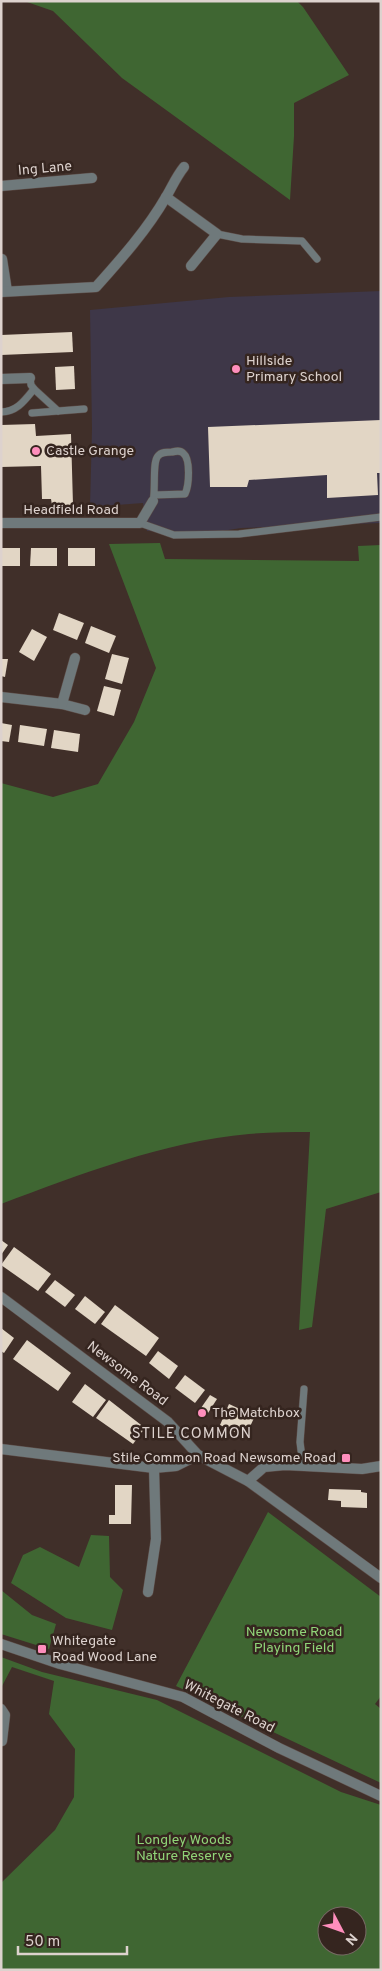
<svg xmlns="http://www.w3.org/2000/svg" width="382" height="1971" viewBox="0 0 382 1971" font-family="Overpass,sans-serif">
<style>
.education{fill:#3e3748}
.green{fill:#3f6632;fill-rule:evenodd}
.building{fill:#e2d6c5}
.lines{fill:none;stroke-linecap:round;stroke-linejoin:round}
.service-casing{stroke:#5c4c47;stroke-width:8}
.minor-casing{stroke:#5c4c47;stroke-width:11}
.service{stroke:#6f797b;stroke-width:7}
.minor{stroke:#6f797b;stroke-width:10}
.poi-dot{fill:#fe8ebc;stroke:#35251f;stroke-width:2}
.labels{text-anchor:middle;dominant-baseline:central;stroke-width:5;stroke-linejoin:round;paint-order:stroke}
.street-label{font-size:14px;fill:#ddd2ce;stroke:#35251f}
.poi-label{font-size:14px;fill:#ddd2ce;stroke:#35251f;text-anchor:start}
.park-label{font-size:14px;fill:#90d578;stroke:#35251f}
.neighbourhood-label{font-size:15px;letter-spacing:1px;fill:#ddd2ce;stroke:#35251f}
</style>
<rect width="100%" height="100%" fill="#402f29"/>
<polygon class="education" points="381,291 381,523 241,528 203,534 147,531 143,503 90,507 92,429 90,310 229,297"/>
<g class="green">
<polygon points="1,1 297,1 303,7 349,75 294,103 294,136 290,200 122,78 53,11 27,2"/>
<path d="M160 543 165 559 359 561 358 546 381 545V1192L326 1209 312 1327 299 1330 310 1132C290 1132 269 1132 249 1134 163 1142 81 1174 1 1204V783L53 797 98 784 134 722 156 668 109 544Z"/>
<polygon points="268,1512 381,1597 381,1696 375,1704 381,1709 381,1783 176,1686"/>
<polygon points="91,1535 109,1536 110,1577 123,1590 112,1630 66,1618 11,1583 23,1555 40,1547 79,1567"/>
<polygon points="1,1590 32,1615 56,1624 49,1649 1,1634"/>
<path d="M1 1657 42 1672 157 1700 341 1792 381 1805V1970H1V1883L55 1830 74 1797 75 1749 49 1714 54 1681 12 1667 1 1688ZM327 1916H357V1946H327Z"/>
</g>
<g class="building">
<polygon points="72,332 73,352 1,355 1,335"/>
<polygon points="74,366 75,389 56,390 55,367"/>
<polygon points="381,420 381,473 377,473 378,495 327,498 327,475 249,480 247,487 210,487 208,427"/>
<polygon points="35,424 36,436 71,434 73,505 52,505 51,499 42,499 41,466 1,467 1,425"/>
<rect x="1" y="548" width="19" height="18"/>
<polygon points="31,548 57,548 57,566 30,566"/>
<rect x="68" y="548" width="27" height="18"/>
<polygon points="59,613 84,623 77,640 53,630"/>
<polygon points="91,626 116,636 109,653 85,643"/>
<polygon points="32,629 47,637 34,661 19,652"/>
<polygon points="112,654 129,658 122,684 105,679"/>
<polygon points="1,659 8,659 5,677 1,676"/>
<polygon points="104,686 121,690 114,716 97,711"/>
<polygon points="1,723 12,725 9,742 1,741"/>
<polygon points="20,725 47,729 44,746 18,742"/>
<polygon points="54,730 80,734 78,752 51,748"/>
<polygon points="1,1240 8,1245 1,1255"/>
<polygon points="14,1247 51,1274 38,1291 1,1265"/>
<polygon points="55,1280 75,1295 65,1307 45,1292"/>
<polygon points="85,1296 105,1312 95,1324 75,1309"/>
<polygon points="115,1305 159,1338 146,1356 101,1324"/>
<polygon points="1,1328 14,1338 4,1353 1,1351"/>
<polygon points="27,1340 71,1373 58,1391 13,1359"/>
<polygon points="158,1351 178,1366 169,1379 149,1363"/>
<polygon points="185,1375 205,1390 195,1403 175,1388"/>
<polygon points="85,1384 106,1400 93,1417 72,1402"/>
<polygon points="210,1395 217,1399 208,1413 201,1408"/>
<polygon points="109,1400 145,1428 133,1444 96,1418"/>
<polygon points="229,1404 255,1416 245,1437 220,1425"/>
<polygon points="115,1485 132,1485 131,1524 109,1524 109,1515 115,1515"/>
<polygon points="329,1489 361,1490 361,1492 367,1493 367,1508 341,1507 341,1501 328,1500"/>
</g>
<g class="lines">
<g class="service-casing">
<g id="service">
<polyline points="217,234 242,239 302,241 317,259"/>
<polyline points="30,378 31,385 34,389 58,411"/>
<path d="M1 412C17 412 25 400 34 389"/>
<polyline points="32,413 84,409"/>
<path d="M153 501C156 490 152 462 158 456 161 452 167 452 172 452 176 451 180 450 183 453 191 459 189 486 185 494L154 495"/>
<polyline points="140,523 174,535 239,534 381,517"/>
<polyline points="303,1466 300,1442 304,1389"/>
</g>
</g>
<g class="minor-casing">
<g id="minor">
<polyline points="1,186 92,178"/>
<polyline points="166,197 217,234 191,266"/>
<polyline points="2,259 7,291"/>
<path d="M1 292 96 287C121 259 147 230 166 197 172 187 176 177 184 167"/>
<polyline points="1,379 30,378"/>
<polyline points="1,523 140,523 153,501"/>
<polyline points="1,697 62,704 85,710"/>
<polyline points="62,704 75,658"/>
<polyline points="1,1297 168,1422 198,1455 248,1481 381,1578"/>
<polyline points="1,1449 154,1468 176,1466 198,1455"/>
<polyline points="248,1481 264,1467 285,1465 362,1469 381,1466"/>
<polyline points="148,1592 156,1539 154,1468"/>
<polyline points="1,1644 60,1664 183,1697 279,1748 381,1796"/>
<polyline points="1,1709 5,1715 2,1741"/>
</g>
</g>
<use href="#service" class="service"/>
<use href="#minor" class="minor"/>
</g>
<g class="poi-dot">
<circle cx="236" cy="369" r="5"/>
<circle cx="36" cy="451" r="5"/>
<circle cx="202" cy="1413" r="5"/>
<rect x="341" y="1453" width="10" height="10" rx="2.5"/>
<rect x="37" y="1644" width="10" height="10" rx="2.5"/>
</g>
<g class="labels">
<g class="street-label">
<text transform="translate(45 169) rotate(-5)">Ing Lane</text>
<text x="71" y="510">Headfield Road</text>
<text transform="translate(127 1374) rotate(37)">Newsome Road</text>
<text transform="translate(229 1707) rotate(27)">Whitegate Road</text>
</g>
<g class="poi-label">
<text x="246" y="361">Hillside<tspan x="246" dy="16">Primary School</tspan></text>
<text x="46" y="451">Castle Grange</text>
<text x="212" y="1413">The Matchbox</text>
<text x="336" y="1458" text-anchor="end">Stile Common Road Newsome Road</text>
<text x="52" y="1641">Whitegate<tspan x="52" dy="16">Road Wood Lane</tspan></text>
</g>
<g class="park-label">
<text x="294" y="1632">Newsome Road<tspan x="294" dy="16">Playing Field</tspan></text>
<text x="184" y="1840">Longley Woods<tspan x="184" dy="16">Nature Reserve</tspan></text>
</g>
<g class="neighbourhood-label">
<text x="192" y="1434">STILE COMMON</text>
</g>
</g>
<rect width="382" height="1971" fill="none" stroke="#ddd2ce" stroke-width="5"/>
<g transform="translate(342 1931) rotate(131)"><circle r="24" fill="#35251f" stroke="#786a65"/>
<path d="M0-4L9 19L0 12L-9 19Z" fill="#fe8ebc"/>
<text y="-8" font-size="14" font-weight="bold" text-anchor="middle" fill="#ddd2ce">N</text>
</g>
<path d="M18 1946v8h109v-8" fill="none" stroke="#ddd2ce" stroke-width="2.5"/>
<text x="25" y="1946" font-size="15" fill="#ddd2ce" stroke="#35251f" stroke-width="4" paint-order="stroke">50 m</text>
</svg>
